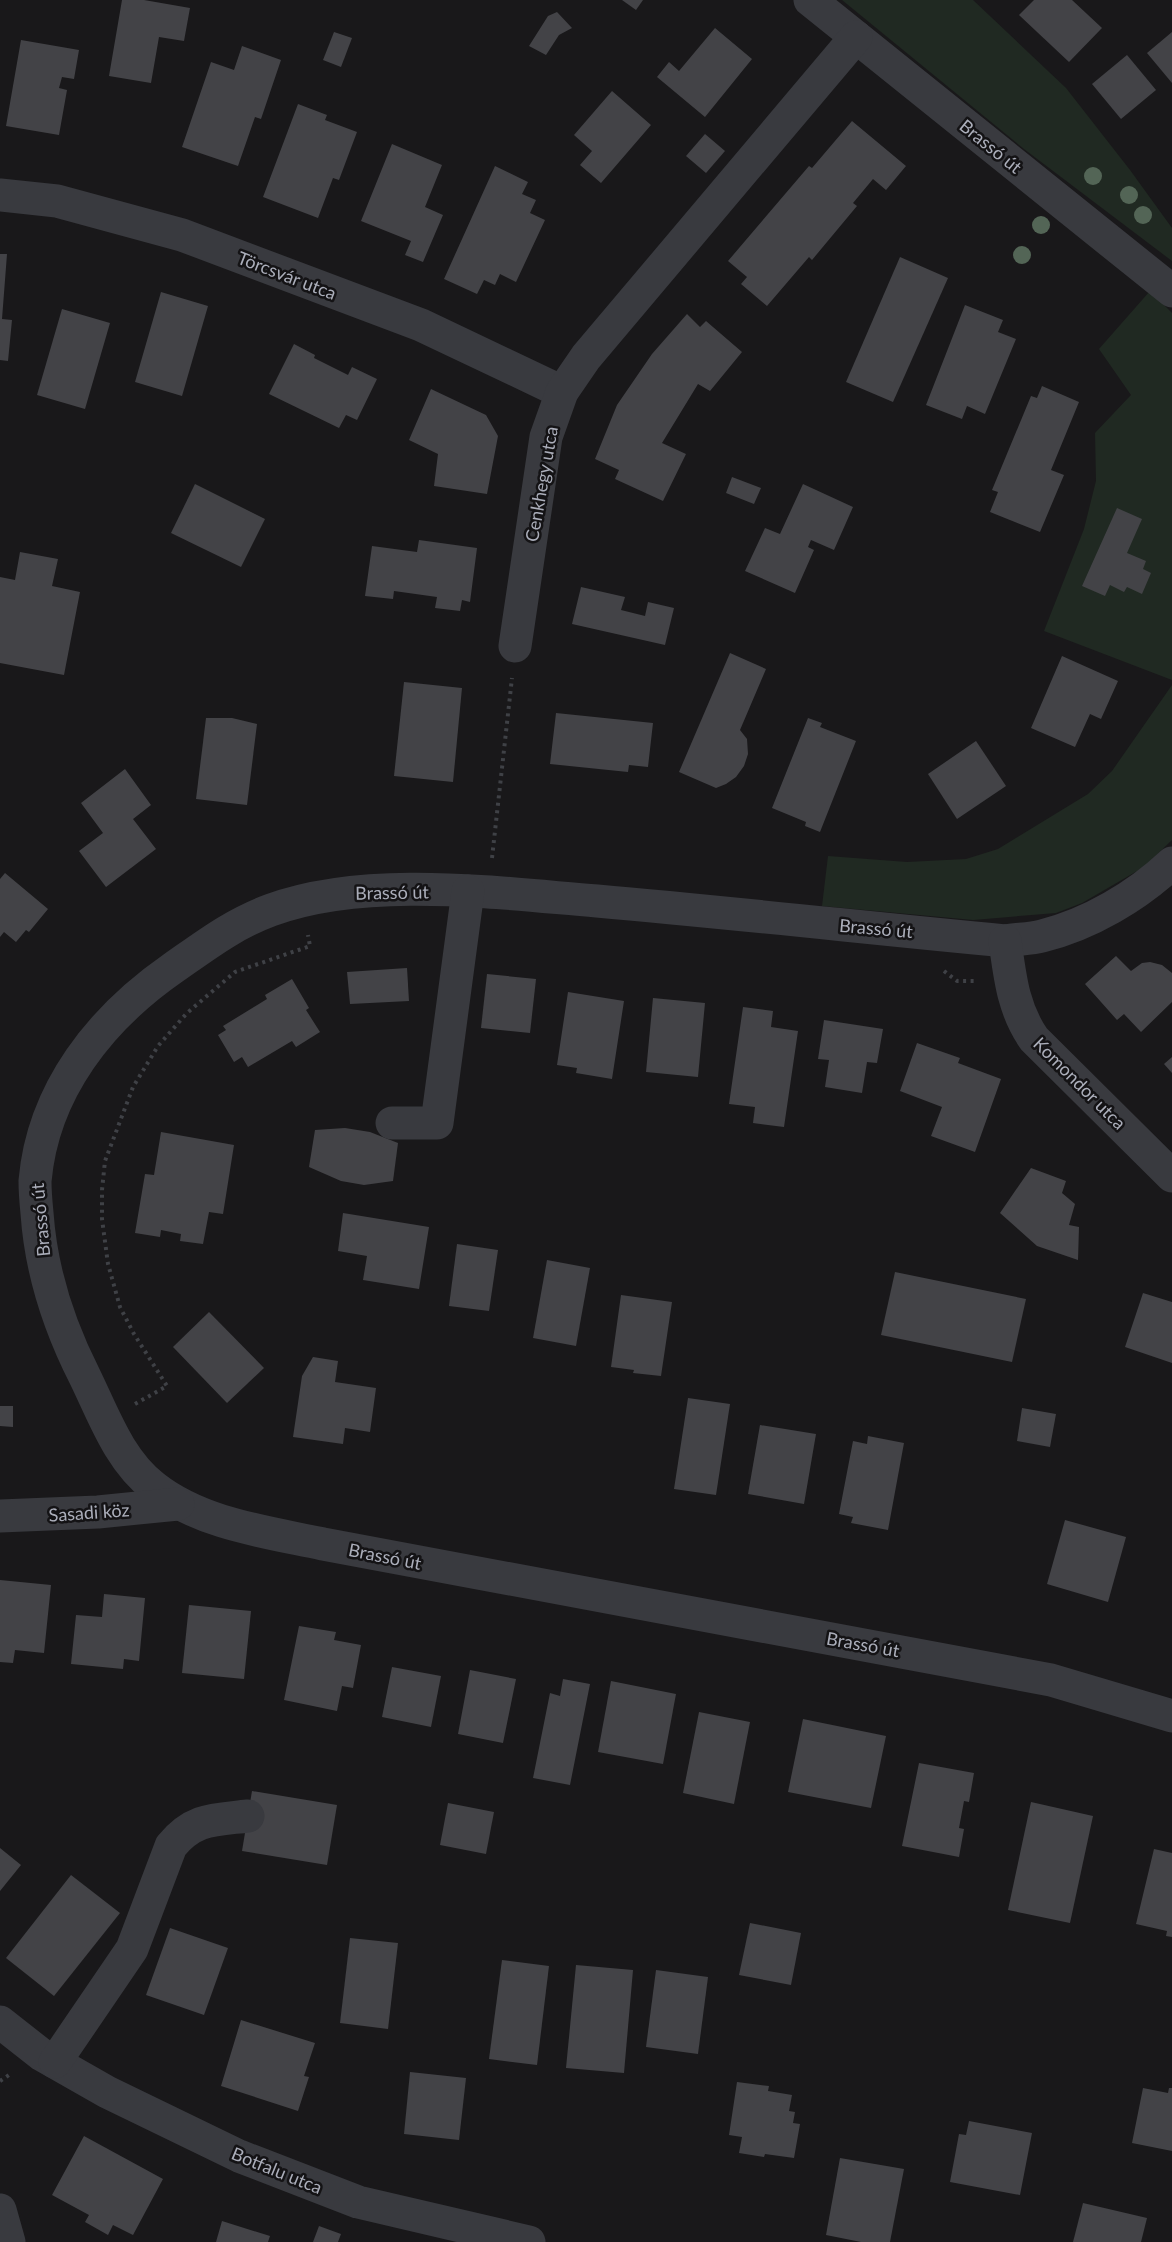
<svg xmlns="http://www.w3.org/2000/svg" width="1172" height="2242" viewBox="0 0 1172 2242" font-family="Lato,sans-serif">
<style>
.green{fill:#202922}
.building{fill:#434347}
.lines{fill:none;stroke-linecap:round;stroke-linejoin:round}
.path{stroke:#3f4146;stroke-width:4;stroke-dasharray:3 4.5;stroke-linecap:butt}
.minor{stroke:#393a3f;stroke-width:33}
.tree{fill:#536556}
.labels{text-anchor:middle;dominant-baseline:central;stroke-width:5;stroke-linejoin:round;paint-order:stroke}
.street-label{font-size:18px;fill:#abaeba;stroke:#141315}
</style>
<rect width="100%" height="100%" fill="#19181a"/>
<g class="green">
<polygon points="842,0 973,0 1066,88 1130,170 1172,228 1172,261 1024,149"/>
<polygon points="1150,291 1172,313 1172,680 1044,631 1084,529 1096,481 1095,433 1131,395 1099,349"/>
<polygon points="1172,685 1172,840 1144,867 1082,903 1056,913 973,920 822,906 828,856 907,862 966,859 998,849 1088,794 1112,771"/>
</g>
<g class="building">
<polygon points="122,0 144,0 190,8 184,41 159,37 151,83 109,76"/>
<polygon points="622,0 643,0 636,10"/>
<polygon points="1034,0 1072,0 1102,28 1069,62 1019,15"/>
<polygon points="557,12 572,28 559,35 546,55 529,46 548,16"/>
<polygon points="715,28 752,59 705,117 657,77 669,62 679,71"/>
<polygon points="334,32 352,38 341,67 323,60"/>
<polygon points="1172,32 1172,83 1147,53"/>
<polygon points="21,40 79,50 74,79 62,77 59,88 67,90 59,135 6,126"/>
<polygon points="242,46 281,60 261,119 255,117 238,166 182,147 211,62 234,70"/>
<polygon points="1127,55 1156,90 1121,119 1092,84"/>
<polygon points="612,91 651,125 601,183 580,165 592,151 574,135"/>
<polygon points="298,104 327,115 325,120 357,132 339,180 333,178 318,218 263,197"/>
<polygon points="852,121 906,166 886,190 873,179 853,203 857,206 812,260 809,257 767,306 741,284 747,277 728,261 809,166 812,168"/>
<polygon points="705,134 725,151 706,173 686,156"/>
<polygon points="392,144 442,165 425,207 443,215 423,262 405,255 411,241 361,221"/>
<polygon points="495,166 528,182 522,194 536,200 530,213 545,220 516,282 500,274 495,285 484,280 477,294 444,279"/>
<polygon points="0,254 7,254 2,319 12,320 8,361 0,360"/>
<polygon points="900,257 948,278 893,402 846,382"/>
<polygon points="161,292 208,306 182,396 135,382"/>
<polygon points="965,305 1003,320 998,332 1016,339 985,414 967,406 962,419 926,405"/>
<polygon points="62,309 110,323 85,409 37,395"/>
<polygon points="687,314 700,327 706,321 742,352 710,391 698,384 662,443 686,454 663,501 615,479 619,470 595,459 617,405 652,354"/>
<polygon points="294,344 315,355 314,358 348,375 352,367 377,379 357,420 346,415 339,428 269,394"/>
<polygon points="1042,386 1079,402 1051,470 1064,475 1040,532 990,512 998,492 992,490 1031,396 1037,398"/>
<polygon points="431,389 486,415 498,436 487,494 434,486 438,454 409,440"/>
<polygon points="732,477 761,488 754,504 726,493"/>
<polygon points="195,484 265,519 241,567 171,533"/>
<polygon points="803,484 853,507 834,550 811,540 808,547 814,550 795,593 745,571 765,528 780,534"/>
<polygon points="1117,508 1142,519 1127,553 1146,561 1143,569 1151,573 1142,594 1127,587 1124,592 1110,585 1105,596 1082,586"/>
<polygon points="419,540 477,548 470,602 462,600 460,611 435,608 437,597 394,591 393,599 365,596 372,546 417,552"/>
<polygon points="20,552 58,559 52,586 80,592 64,675 0,663 0,577 15,580"/>
<polygon points="581,587 625,597 621,610 645,616 648,602 674,608 665,645 572,624"/>
<polygon points="730,653 766,669 740,730 747,739 748,754 744,766 736,777 726,784 716,788 679,772"/>
<polygon points="1062,656 1118,681 1101,719 1090,714 1075,747 1031,728"/>
<polygon points="404,682 462,688 453,782 394,776"/>
<polygon points="556,713 653,723 648,767 629,765 628,772 550,764"/>
<polygon points="206,718 232,718 257,724 247,805 196,799"/>
<polygon points="808,718 822,723 820,727 856,741 820,832 805,826 806,822 772,808"/>
<polygon points="976,741 1006,786 957,819 928,774"/>
<polygon points="125,769 151,805 133,819 156,849 106,887 79,851 103,833 81,803"/>
<polygon points="5,873 48,909 29,932 26,930 16,942 4,932 0,937 0,879"/>
<polygon points="1116,956 1131,971 1142,963 1150,962 1162,965 1172,973 1172,1002 1141,1032 1124,1014 1117,1020 1085,984"/>
<polygon points="407,968 409,1001 350,1004 347,972"/>
<polygon points="487,974 536,979 530,1033 481,1028"/>
<polygon points="292,979 309,1008 306,1010 320,1032 296,1047 292,1041 248,1067 242,1057 234,1062 218,1035 226,1030 223,1026 267,999 265,995"/>
<polygon points="568,992 624,1001 612,1079 576,1073 577,1068 557,1065"/>
<polygon points="653,998 705,1003 698,1077 646,1072"/>
<polygon points="743,1007 773,1011 771,1027 798,1031 784,1127 753,1123 755,1107 729,1104"/>
<polygon points="824,1020 883,1029 877,1063 867,1062 862,1093 825,1087 829,1060 818,1059"/>
<polygon points="917,1043 960,1058 958,1063 1001,1079 975,1152 931,1136 942,1107 900,1091"/>
<polygon points="1172,1057 1172,1073 1164,1064"/>
<polygon points="345,1128 370,1132 398,1143 393,1181 364,1185 341,1181 309,1167 315,1130"/>
<polygon points="161,1132 234,1145 223,1214 209,1212 203,1244 180,1241 181,1234 161,1230 160,1237 135,1233 145,1174 154,1175"/>
<polygon points="1031,1168 1066,1181 1062,1193 1075,1204 1069,1225 1079,1227 1078,1260 1037,1246 1000,1213"/>
<polygon points="343,1213 429,1227 419,1289 363,1280 367,1256 338,1251"/>
<polygon points="457,1244 498,1250 489,1311 449,1306"/>
<polygon points="547,1260 590,1268 576,1346 533,1338"/>
<polygon points="895,1272 1026,1299 1012,1362 881,1335"/>
<polygon points="1143,1293 1172,1302 1172,1363 1125,1347"/>
<polygon points="621,1295 672,1302 661,1376 633,1373 634,1370 611,1367"/>
<polygon points="209,1312 264,1368 227,1403 173,1347"/>
<polygon points="313,1357 338,1361 335,1382 376,1388 370,1432 345,1428 343,1444 293,1437 302,1376"/>
<polygon points="688,1398 730,1404 716,1495 674,1489"/>
<polygon points="0,1406 13,1406 13,1427 0,1426"/>
<polygon points="1022,1408 1056,1414 1050,1447 1017,1441"/>
<polygon points="760,1425 816,1434 804,1504 748,1494"/>
<polygon points="868,1436 904,1443 888,1530 851,1523 853,1517 839,1514 853,1441 867,1444"/>
<polygon points="1065,1520 1126,1537 1108,1602 1047,1584"/>
<polygon points="0,1580 51,1585 44,1653 15,1650 13,1663 0,1662"/>
<polygon points="104,1594 145,1598 139,1661 124,1659 123,1669 71,1664 76,1615 102,1617"/>
<polygon points="189,1605 251,1611 244,1679 182,1673"/>
<polygon points="299,1626 336,1632 334,1640 361,1645 353,1688 342,1686 337,1711 284,1700"/>
<polygon points="392,1667 441,1676 431,1727 382,1717"/>
<polygon points="470,1670 516,1679 503,1743 458,1734"/>
<polygon points="563,1679 590,1684 570,1785 533,1778 550,1693 560,1696"/>
<polygon points="611,1681 676,1694 663,1764 598,1752"/>
<polygon points="699,1712 750,1722 734,1804 683,1793"/>
<polygon points="803,1719 886,1736 871,1808 788,1792"/>
<polygon points="919,1763 974,1773 969,1802 964,1801 959,1828 964,1829 959,1857 902,1846"/>
<polygon points="252,1791 337,1805 327,1865 242,1851"/>
<polygon points="1031,1802 1093,1816 1070,1923 1008,1910"/>
<polygon points="448,1803 494,1812 486,1854 440,1845"/>
<polygon points="0,1848 21,1865 0,1891"/>
<polygon points="1154,1849 1172,1853 1172,1937 1166,1936 1167,1931 1136,1924"/>
<polygon points="71,1875 120,1913 54,1996 6,1958"/>
<polygon points="750,1923 801,1933 791,1985 739,1975"/>
<polygon points="170,1928 228,1948 204,2015 146,1995"/>
<polygon points="350,1938 398,1943 388,2029 340,2023"/>
<polygon points="502,1960 549,1966 537,2065 489,2059"/>
<polygon points="576,1965 633,1970 624,2073 566,2068"/>
<polygon points="656,1970 708,1977 698,2054 646,2047"/>
<polygon points="241,2020 315,2043 304,2076 309,2077 298,2111 221,2086"/>
<polygon points="410,2072 466,2078 459,2140 404,2134"/>
<polygon points="737,2082 769,2086 768,2091 792,2095 789,2111 795,2112 793,2123 800,2124 794,2158 765,2154 764,2157 739,2153 742,2137 729,2135"/>
<polygon points="1143,2088 1168,2093 1169,2088 1172,2088 1172,2151 1132,2143"/>
<polygon points="969,2121 1032,2133 1020,2195 950,2182 959,2134 966,2135"/>
<polygon points="84,2136 163,2179 133,2235 113,2225 108,2235 85,2222 89,2215 52,2195"/>
<polygon points="840,2158 904,2169 890,2242 861,2242 826,2235"/>
<polygon points="1083,2203 1147,2218 1141,2242 1073,2242"/>
<polygon points="222,2221 270,2236 268,2242 216,2242"/>
<polygon points="319,2226 341,2234 338,2242 313,2242"/>
</g>
<g class="lines">
<g class="path">
<polyline points="492,858 512,678"/>
<polyline points="944,971 957,981 976,981"/>
<polyline points="135,1404 167,1386 134,1334 120,1307 108,1264 102,1219 102,1190 105,1161 133,1087 158,1046 187,1013 235,972 310,946 308,935"/>
<polyline points="0,2081 12,2073"/>
</g>
<g class="minor">
<polyline points="810,0 1172,291"/>
<polyline points="0,195 57,201 182,235 421,325 562,392"/>
<polyline points="515,646 546,437 562,392 586,357 856,37"/>
<path d="M1172 863C1137 896 1090 924 1042 936 1031 939 1017 939 1005 941 869 928 733 913 597 901 497 893 367 875 271 910 233 924 206 945 173 968 101 1018 43 1090 35 1181 35 1191 36 1203 37 1213 41 1271 59 1326 85 1377 104 1416 119 1460 154 1487 201 1524 267 1532 323 1544L1051 1680 1172 1716"/>
<path d="M1005 941C1010 977 1013 1009 1034 1039L1172 1176"/>
<polyline points="392,1123 437,1123 468,891"/>
<polyline points="0,1516 98,1512 178,1504"/>
<polyline points="0,2022 42,2055 107,2092 239,2156 358,2202 529,2242"/>
<path d="M55 2062 132 1949 171 1846C194 1818 214 1820 248 1816"/>
<polyline points="0,2210 9,2242"/>
</g>
</g>
<g class="tree">
<circle cx="1093" cy="176" r="9"/>
<circle cx="1129" cy="195" r="9"/>
<circle cx="1143" cy="215" r="9"/>
<circle cx="1041" cy="225" r="9"/>
<circle cx="1022" cy="255" r="9"/>
</g>
<g class="labels">
<g class="street-label">
<text transform="translate(991 146) rotate(39)">Brassó út</text>
<text transform="translate(287 275) rotate(21)">Törcsvár utca</text>
<text transform="translate(541 484) rotate(-80)">Cenkhegy utca</text>
<text transform="translate(392 892) rotate(-1)">Brassó út</text>
<text transform="translate(876 928) rotate(5)">Brassó út</text>
<text transform="translate(1080 1083) rotate(45)">Komondor utca</text>
<text transform="translate(40 1220) rotate(-95)">Brassó út</text>
<text transform="translate(89 1512) rotate(-4)">Sasadi köz</text>
<text transform="translate(385 1556) rotate(11)">Brassó út</text>
<text transform="translate(863 1644) rotate(10)">Brassó út</text>
<text transform="translate(277 2170) rotate(22)">Botfalu utca</text>
</g>
</g>
</svg>
